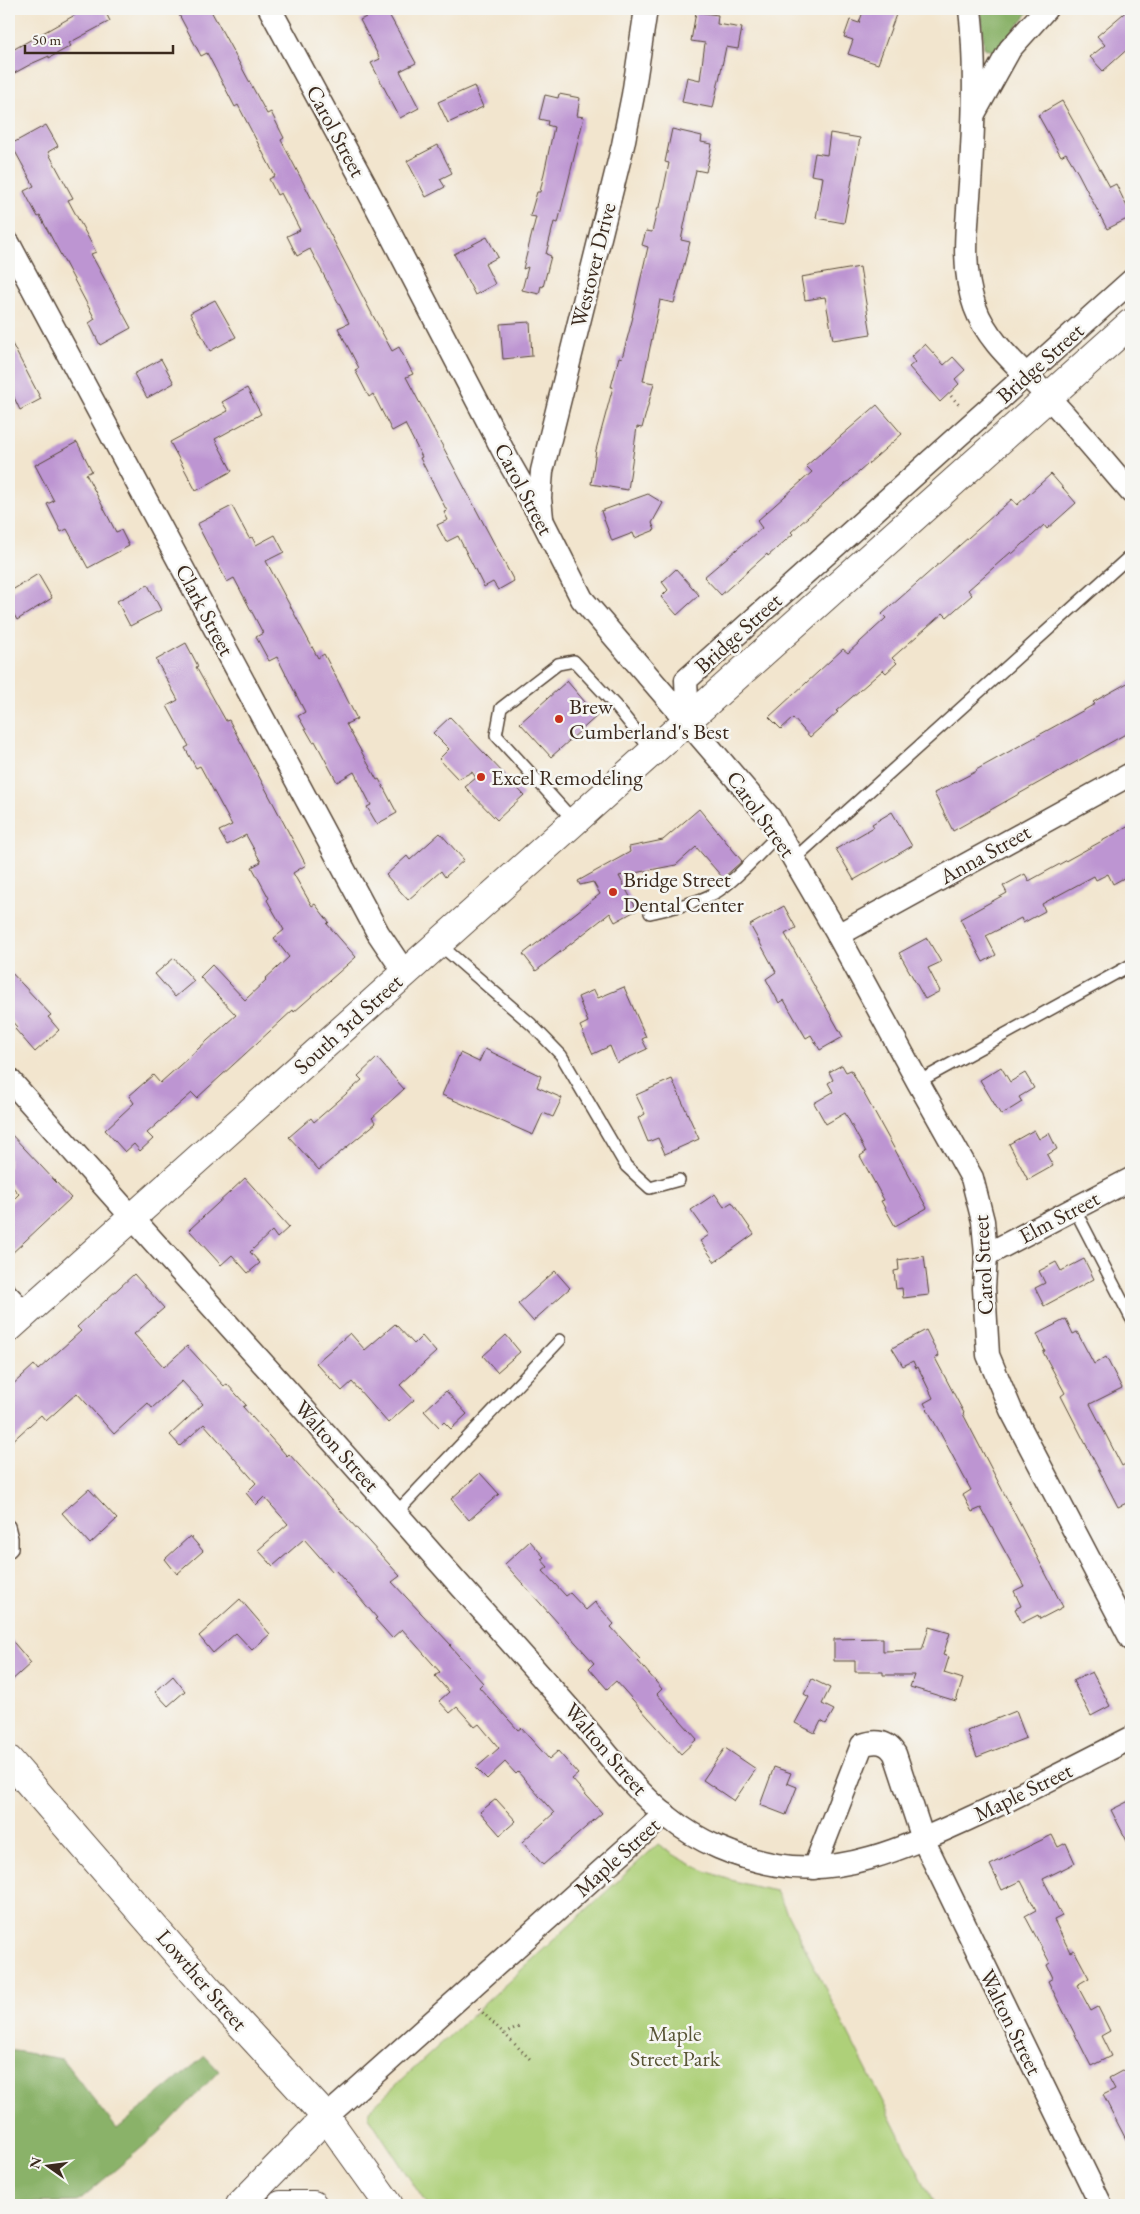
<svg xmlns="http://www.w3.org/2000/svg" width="1140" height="2214" viewBox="0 0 1140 2214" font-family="'EB Garamond',serif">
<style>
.green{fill:#aed079;stroke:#747d4c}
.forest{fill:#8ab269;stroke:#626e44}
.building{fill:#bd95d2}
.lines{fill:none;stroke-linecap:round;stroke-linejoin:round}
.service-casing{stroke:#564638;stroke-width:14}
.minor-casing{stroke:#564638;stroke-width:25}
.secondary-casing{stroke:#564638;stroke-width:30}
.primary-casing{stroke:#564638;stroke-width:30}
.motorway-casing{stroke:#564638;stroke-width:30}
.path{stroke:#564638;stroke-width:3;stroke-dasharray:1 4;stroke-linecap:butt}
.service{stroke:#fff;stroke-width:11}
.minor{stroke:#fff;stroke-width:22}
.secondary{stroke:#fff;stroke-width:28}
.primary{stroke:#fff;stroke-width:28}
.motorway{stroke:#fff;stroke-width:28}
.poi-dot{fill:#c8321e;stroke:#f6f6f2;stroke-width:2}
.labels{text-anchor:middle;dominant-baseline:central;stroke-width:5;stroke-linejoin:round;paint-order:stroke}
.street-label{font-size:22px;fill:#3b2a1e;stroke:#f6f6f2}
.poi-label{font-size:22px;fill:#3b2a1e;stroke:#f6f6f2;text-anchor:start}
.park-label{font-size:22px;fill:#585435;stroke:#f6f6f2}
</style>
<rect width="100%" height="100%" fill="#f6f6f2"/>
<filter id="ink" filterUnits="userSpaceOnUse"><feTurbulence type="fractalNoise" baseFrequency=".02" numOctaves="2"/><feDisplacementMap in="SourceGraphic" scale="10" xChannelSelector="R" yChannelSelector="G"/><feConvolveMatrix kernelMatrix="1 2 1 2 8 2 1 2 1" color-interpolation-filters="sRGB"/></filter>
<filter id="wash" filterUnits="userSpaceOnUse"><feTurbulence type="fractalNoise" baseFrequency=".0096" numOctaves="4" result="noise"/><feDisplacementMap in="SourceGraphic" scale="20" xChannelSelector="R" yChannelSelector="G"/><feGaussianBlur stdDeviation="1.12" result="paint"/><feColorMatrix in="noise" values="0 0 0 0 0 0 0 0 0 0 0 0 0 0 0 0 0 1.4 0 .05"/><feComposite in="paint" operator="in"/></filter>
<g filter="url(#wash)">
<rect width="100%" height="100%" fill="#f2e5ce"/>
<path class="green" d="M658 1844C693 1870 734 1883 776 1891L935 2205H427L369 2117V2110Z"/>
<g class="forest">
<polygon points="981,9 1031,9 996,53 984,48"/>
<polygon points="9,2050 62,2059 117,2129 205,2056 219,2071 159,2133 77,2202 9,2203"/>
</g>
<g id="blocks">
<g class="building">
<polygon points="71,9 104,9 110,21 69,43 71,46 49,58 49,56 33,63 9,76 9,52 75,15"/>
<polygon points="176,9 210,9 267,114 271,112 284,138 281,140 371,312 392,351 399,347 413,374 406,377 514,581 498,590 493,582 484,587 458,536 446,542 437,525 448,520 444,512 447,511 420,458 422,457 405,424 392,431 373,394 369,397 355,370 359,368 338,328 349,323 310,249 297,256 287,236 300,230 281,193 277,195 269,179 275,176 238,105 235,107 207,53 201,56"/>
<polygon points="382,9 386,9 416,63 400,71 419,108 400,118 371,63 380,59 360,20"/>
<polygon points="864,9 898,9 878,64 848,54 853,40 844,37 850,20 859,23"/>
<polygon points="1129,9 1131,9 1131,46 1103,71 1090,57 1105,45 1097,36"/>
<polygon points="696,12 718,15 717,24 742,28 738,49 726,47 713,108 682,102 687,77 700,80 705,43 691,41"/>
<polygon points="474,86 483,107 448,123 438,102"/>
<polygon points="559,94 580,98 577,116 584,117 558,223 554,222 546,254 551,256 543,287 541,286 539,294 522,290 528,267 523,269 536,217 530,216 537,192 540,192 554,127 547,125 548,121 539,119 545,95 558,98"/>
<polygon points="1062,101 1110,187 1116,184 1131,215 1131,217 1107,229 1078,173 1066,153 1061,156 1038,115"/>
<polygon points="46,125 58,146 48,152 73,198 68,200 96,252 91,254 131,328 100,345 89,323 95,319 40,216 38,217 24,191 34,186 11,144"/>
<polygon points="672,129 702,136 701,142 712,144 706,172 696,170 681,240 690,242 674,303 660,300 643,381 654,383 642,428 637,427 628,490 591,484 596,450 613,387 611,387 619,357 622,358 633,317 632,317 648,247 642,245 646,231 652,232 658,207 660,207 669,163 665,162"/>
<polygon points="830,133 860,138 844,223 816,218 823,177 811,175 815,153 827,155"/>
<polygon points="438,145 452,173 440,179 445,187 426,197 407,161"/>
<polygon points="487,237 498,257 485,264 495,284 475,295 454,254"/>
<polygon points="860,267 871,334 833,340 825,297 805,300 801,277"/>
<polygon points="215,300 236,337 210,351 190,313"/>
<polygon points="530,322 532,356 503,359 500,324"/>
<polygon points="9,338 41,399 20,410 9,387"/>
<polygon points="925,344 944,365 953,357 965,370 955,379 959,384 940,402 909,367 915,362 911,357"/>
<polygon points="161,359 174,383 147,398 134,374"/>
<polygon points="247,388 261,414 215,439 232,471 196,491 170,442 228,411 222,402"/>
<polygon points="877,405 902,434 791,532 793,534 768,556 767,554 721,595 704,577 762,528 757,521 812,472 806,466"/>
<polygon points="77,442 92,471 86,474 116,532 121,530 129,546 88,568 67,529 61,532 47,504 54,501 35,465"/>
<polygon points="1051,474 1076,503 1047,529 1044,525 1012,554 1011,552 968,590 972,595 947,617 943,613 892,658 897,663 886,673 883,670 836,711 838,712 810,737 793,718 781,729 769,717 843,649 848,653 886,618 882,614 1012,499 1017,505"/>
<polygon points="648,494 663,503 652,523 655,530 635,538 633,533 612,541 601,511"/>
<polygon points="232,506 249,538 252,537 256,545 275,535 284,552 266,561 318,658 324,654 338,681 357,719 346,724 377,780 379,779 397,813 377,824 367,807 371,805 354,772 337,782 315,741 313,742 298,716 305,712 277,657 269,661 256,637 263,633 234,578 227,582 197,524"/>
<polygon points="676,569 699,595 677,615 661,597 668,590 662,582"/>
<polygon points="38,574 52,598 17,620 9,606 9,592"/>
<polygon points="148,585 161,610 130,626 117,601"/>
<polygon points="186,643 198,666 196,667 226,721 229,720 306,865 293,873 312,906 315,904 329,922 327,924 356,957 294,1012 293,1010 197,1098 192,1093 167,1115 147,1133 153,1139 140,1151 134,1144 125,1152 105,1130 134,1103 129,1096 153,1075 160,1083 236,1015 200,977 212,965 245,1000 266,980 265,979 289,957 274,938 284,930 267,900 269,898 252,867 261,862 246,835 227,845 219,831 232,825 200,766 196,768 185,748 189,746 167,706 178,700 156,660"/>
<polygon points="567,681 597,716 551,757 520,723"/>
<polygon points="1131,681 1131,731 953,831 934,793 977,771 976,770 1095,704 1093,702"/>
<polygon points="450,717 524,795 497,820 465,787 476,778 472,772 458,779 439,759 449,749 433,733"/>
<polygon points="699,809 742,861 723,878 696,847 676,865 619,876 637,910 615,922 610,913 536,971 523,954 600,894 593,882 580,885 578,881 630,852 629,847 663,840"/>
<polygon points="892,812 912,846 854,880 836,849 874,827 872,824"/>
<polygon points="1131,825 1131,874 1113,884 1108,874 1096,880 1094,876 1042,904 1045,911 1023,923 1021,918 986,936 996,955 983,962 960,919 1007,893 1003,886 1025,874 1029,881"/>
<polygon points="440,833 464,860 445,877 441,871 408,900 386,875 407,856 410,860"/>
<polygon points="784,906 796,928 785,934 843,1037 820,1050 811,1035 806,1038 784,1000 779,1003 766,979 776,972 750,925"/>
<polygon points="927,938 941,962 928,968 940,991 925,999 899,953"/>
<polygon points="174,958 194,981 175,997 155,974"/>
<polygon points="9,970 51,1015 48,1017 59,1030 35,1052 15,1029 17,1027 9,1018"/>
<polygon points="624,987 646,1037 642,1039 647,1049 617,1063 610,1046 593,1054 580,1026 588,1022 578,997 594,990 598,998"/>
<polygon points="485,1049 541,1076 537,1087 562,1098 553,1117 543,1113 533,1135 442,1095 460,1053 479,1062"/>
<polygon points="377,1058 404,1089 372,1118 376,1123 319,1170 289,1137 311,1118 314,1122 362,1080 358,1076"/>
<polygon points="842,1065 846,1072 851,1070 927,1208 895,1226 881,1201 884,1200 860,1156 866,1152 845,1113 826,1124 814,1103 833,1092 828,1083 833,1080 829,1072"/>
<polygon points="1001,1067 1010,1082 1025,1073 1034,1088 1019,1097 1022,1102 1001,1115 980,1080"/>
<polygon points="672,1079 699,1139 665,1154 658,1138 648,1142 638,1118 645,1114 636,1095"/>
<polygon points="1034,1130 1039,1139 1049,1133 1057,1149 1047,1155 1053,1166 1028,1180 1009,1144"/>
<polygon points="9,1132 71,1198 9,1256 9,1204 19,1194 9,1183"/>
<polygon points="245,1178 289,1227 277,1238 272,1231 250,1252 260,1263 248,1273 232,1255 221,1265 189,1230"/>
<polygon points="715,1194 724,1207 732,1202 754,1234 715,1262 700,1241 709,1235 691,1210"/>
<polygon points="924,1256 929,1295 903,1298 902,1288 896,1289 894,1271 899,1270 898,1260"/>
<polygon points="1084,1259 1094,1279 1044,1306 1035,1288 1045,1283 1039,1271 1056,1262 1061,1271"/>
<polygon points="555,1271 570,1288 533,1321 518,1304"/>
<polygon points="134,1274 164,1308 134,1334 164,1367 187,1346 224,1386 227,1384 246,1405 243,1407 287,1456 289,1454 400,1576 392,1582 451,1645 450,1646 483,1683 479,1687 518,1730 521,1728 549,1759 558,1751 578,1774 572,1779 602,1813 543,1865 522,1842 554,1813 518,1772 516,1774 505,1762 487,1779 476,1768 499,1748 479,1724 475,1727 457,1707 450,1713 439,1701 449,1692 435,1676 440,1672 402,1629 392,1638 375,1619 377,1618 354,1591 335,1570 333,1572 304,1539 273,1566 258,1550 288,1524 264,1497 256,1505 246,1493 256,1483 204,1424 180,1446 170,1435 203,1404 182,1381 152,1408 148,1403 114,1434 77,1393 46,1421 41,1415 9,1444 9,1388 34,1365 38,1370 81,1331 77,1327"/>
<polygon points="1066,1319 1073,1334 1077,1332 1094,1364 1106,1357 1122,1388 1090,1404 1122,1466 1127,1463 1131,1472 1131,1501 1118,1507 1061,1396 1065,1393 1043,1352 1045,1351 1037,1334"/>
<polygon points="395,1324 414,1344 422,1336 436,1352 400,1385 414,1400 388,1423 352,1382 342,1391 316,1363 350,1333 365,1350"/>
<polygon points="926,1330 939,1356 935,1358 964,1413 963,1414 1063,1607 1040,1619 1038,1615 1022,1623 1015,1609 1021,1606 1014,1591 1024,1586 981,1508 972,1512 963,1495 971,1490 924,1403 933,1398 918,1367 916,1368 913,1361 903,1366 892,1348"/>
<polygon points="506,1335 520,1352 497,1372 483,1356"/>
<polygon points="446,1391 467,1414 451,1429 444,1422 439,1427 424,1411"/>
<polygon points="480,1473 499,1494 469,1520 451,1499"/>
<polygon points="89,1489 117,1519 90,1544 62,1513"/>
<polygon points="190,1536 203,1551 177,1574 165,1559"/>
<polygon points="530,1541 544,1557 541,1559 548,1567 543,1571 566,1596 570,1593 586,1610 595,1602 614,1624 611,1627 640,1659 638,1661 662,1689 657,1694 697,1739 681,1754 616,1681 607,1689 589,1668 594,1663 505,1564"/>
<polygon points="240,1599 270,1634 252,1650 236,1633 213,1653 199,1636"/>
<polygon points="929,1627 950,1633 943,1655 949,1657 944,1673 963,1679 956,1701 910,1687 914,1675 883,1675 883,1672 855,1672 855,1661 834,1661 834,1639 883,1638 883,1651 922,1650"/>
<polygon points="9,1637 31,1663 9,1683"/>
<polygon points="1092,1672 1110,1706 1091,1716 1073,1681"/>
<polygon points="173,1676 185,1691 168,1706 155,1692"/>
<polygon points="812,1679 830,1688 822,1704 834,1710 826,1724 821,1721 815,1733 795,1723 809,1697 804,1694"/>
<polygon points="1016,1711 1026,1738 977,1757 967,1731"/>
<polygon points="725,1748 756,1769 734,1801 703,1780"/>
<polygon points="774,1767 791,1773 787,1783 797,1787 786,1815 760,1805"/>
<polygon points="496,1799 516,1821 500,1835 480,1812"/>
<polygon points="1131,1800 1131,1849 1111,1810"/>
<polygon points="1052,1835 1058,1847 1066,1843 1075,1863 1043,1879 1062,1916 1054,1920 1070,1952 1074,1950 1089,1978 1077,1985 1091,2011 1098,2007 1110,2031 1101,2036 1111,2056 1091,2066 1048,1981 1053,1978 1047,1965 1050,1963 1025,1916 1036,1910 1021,1881 1002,1890 990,1865"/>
<polygon points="1131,2066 1131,2149 1103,2095 1115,2089 1109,2078"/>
</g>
</g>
</g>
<g filter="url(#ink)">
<use href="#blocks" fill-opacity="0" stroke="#564638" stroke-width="1"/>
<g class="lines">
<g class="service-casing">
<g id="service">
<polyline points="574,821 496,735 501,708 558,664 574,661 615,705 653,752"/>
<polyline points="794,859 1131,555"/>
<path d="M650 913C671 908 694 904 713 894 734 883 761 851 779 834"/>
<polyline points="438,943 531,1024 561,1055 626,1166 650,1188 679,1180"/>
<polyline points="918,1082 1131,965"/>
<polyline points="1074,1208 1131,1318"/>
<polyline points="9,1289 29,1310"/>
<polyline points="396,1513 560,1340"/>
<polyline points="9,1526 12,1538 12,1549 9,1552"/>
</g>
</g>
<g class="minor-casing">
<g id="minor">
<polyline points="270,9 364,183 510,464 542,520 582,599 770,818 838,935 918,1082 972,1178 983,1221 986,1255 984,1288 988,1355 1011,1410 1131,1639"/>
<path d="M970 9C976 61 974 115 971 168 969 213 959 264 975 307 988 343 1021 368 1046 395 1076 426 1103 460 1131 492"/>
<polyline points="975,112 1010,49 1046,9"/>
<polyline points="9,244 378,933 405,973"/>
<polyline points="542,518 540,498 542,471 623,145 633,95 646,9"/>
<polyline points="688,721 686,680 1131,281"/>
<polyline points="838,935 1131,774"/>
<path d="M9 1079C149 1238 293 1395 433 1555 477 1605 523 1655 567 1706 600 1743 629 1786 668 1817 698 1842 738 1858 777 1865 844 1877 910 1845 970 1818 1025 1793 1078 1765 1131 1738"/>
<polyline points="986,1255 1131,1179"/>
<path d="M814 1868 862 1745C876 1740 887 1741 895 1754L923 1839 1101 2205"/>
<polyline points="326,2117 665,1814"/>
</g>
</g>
<g class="secondary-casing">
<polyline id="secondary" points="9,1760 208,1989 326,2117 389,2205"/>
</g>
<g class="primary-casing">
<polyline id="primary" points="9,1328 1131,323"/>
</g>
<g class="motorway-casing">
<g id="motorway">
<polyline points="240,2205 326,2117"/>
<polyline points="281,2205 313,2205"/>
</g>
</g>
<g class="path">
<polyline points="951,396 961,407"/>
<polyline points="479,2009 530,2059"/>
<polyline points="504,2034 519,2027"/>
</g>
<use href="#service" class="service"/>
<use href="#minor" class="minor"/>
<use href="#secondary" class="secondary"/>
<use href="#primary" class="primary"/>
<use href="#motorway" class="motorway"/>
</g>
</g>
<g class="poi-dot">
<circle cx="559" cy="719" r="5"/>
<circle cx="481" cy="777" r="5"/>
<circle cx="613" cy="892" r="5"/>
</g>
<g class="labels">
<g class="street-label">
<text transform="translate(336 131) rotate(62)">Carol Street</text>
<text transform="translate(593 265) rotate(-76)">Westover Drive</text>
<text transform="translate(1040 363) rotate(-42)">Bridge Street</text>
<text transform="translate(524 489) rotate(62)">Carol Street</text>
<text transform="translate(205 610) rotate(62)">Clark Street</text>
<text transform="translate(738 633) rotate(-42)">Bridge Street</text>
<text transform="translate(761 814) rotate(54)">Carol Street</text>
<text transform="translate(985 854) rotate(-29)">Anna Street</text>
<text transform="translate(348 1024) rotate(-42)">South 3rd Street</text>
<text transform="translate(1059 1217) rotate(-28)">Elm Street</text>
<text transform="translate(983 1265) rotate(-93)">Carol Street</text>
<text transform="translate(337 1446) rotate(48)">Walton Street</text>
<text transform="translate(606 1749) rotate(49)">Walton Street</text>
<text transform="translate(1023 1792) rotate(-26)">Maple Street</text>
<text transform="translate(617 1857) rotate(-42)">Maple Street</text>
<text transform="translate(202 1980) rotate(49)">Lowther Street</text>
<text transform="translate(1011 2022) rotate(64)">Walton Street</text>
</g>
<g class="poi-label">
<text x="569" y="706">Brew<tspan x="569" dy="25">Cumberland's Best</tspan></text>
<text x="491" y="777">Excel Remodeling</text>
<text x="623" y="879">Bridge Street<tspan x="623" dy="25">Dental Center</tspan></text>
</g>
<g class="park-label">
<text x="675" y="2033">Maple<tspan x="675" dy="25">Street Park</tspan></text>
</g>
</g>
<rect width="1140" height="2214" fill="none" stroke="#f6f6f2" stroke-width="30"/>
<g transform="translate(48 2166) rotate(284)" stroke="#f6f6f2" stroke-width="4" paint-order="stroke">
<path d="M0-4L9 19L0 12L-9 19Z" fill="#3b2a1e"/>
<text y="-8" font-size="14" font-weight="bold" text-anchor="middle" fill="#3b2a1e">N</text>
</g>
<path d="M25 45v8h148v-8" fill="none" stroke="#3b2a1e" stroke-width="2.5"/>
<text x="32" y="45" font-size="15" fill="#3b2a1e" stroke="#f6f6f2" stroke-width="4" paint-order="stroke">50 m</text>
</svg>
